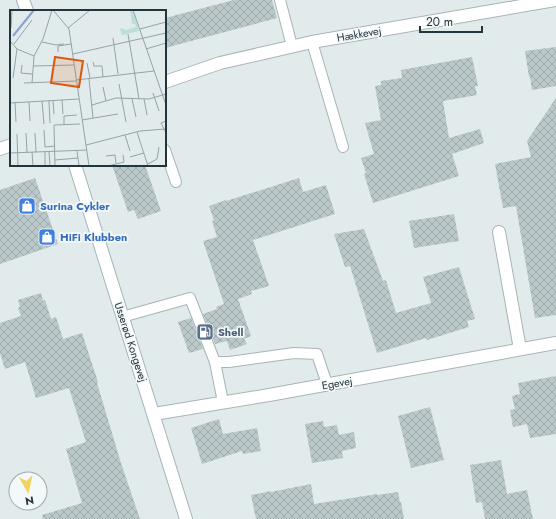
<svg xmlns="http://www.w3.org/2000/svg" width="556" height="519" viewBox="0 0 556 519" font-family="Jost,sans-serif">
<style>
.building{fill:url(#building-cross-hatch)}
.lines{fill:none;stroke-linecap:round;stroke-linejoin:round}
.lane-casing{stroke:#a8b4b8;stroke-width:12}
.street-casing{stroke:#a8b4b8;stroke-width:14}
.secondary-casing{stroke:#a4b5bb;stroke-width:14}
.lane{stroke:#fff;stroke-width:10}
.street{stroke:#fff;stroke-width:12}
.secondary{stroke:#fff;stroke-width:12}
.labels{text-anchor:middle;dominant-baseline:central;stroke-width:3.5;stroke-linejoin:round;paint-order:stroke}
.street-label{font-size:11px;fill:#22353d;stroke:#f3f8f9}
.shop-label{font-size:11px;font-weight:bold;fill:#366cbe;stroke:#f3f8f9;text-anchor:start}
.service-label{font-size:11px;font-weight:bold;fill:#4e5e75;stroke:#f3f8f9;text-anchor:start}
.inset-river{fill:none;stroke:#8b9ed0;stroke-width:2}
.inset-road{fill:none;stroke:#95a2a6;stroke-width:1}
.view{fill:#de570e;fill-opacity:0.15;stroke:#de570e;stroke-width:2}
.inset-edge{fill:none;stroke:#22353d;stroke-width:2}
</style>
<defs>
<pattern id="building-cross-hatch" width="8" height="8" patternUnits="userSpaceOnUse"><rect width="8" height="8" fill="#bbc8ca"/><path d="M0 0l8 8M0 8l8-8" fill="none" stroke="#a0acae"/></pattern>
</defs>
<rect width="100%" height="100%" fill="#e2ebec"/>
<g class="building">
<polygon points="234,0 272,0 277,18 165,48 165,18"/>
<polygon points="556,47 556,86 532,90 530,77 529,77 525,51"/>
<polygon points="472,57 478,86 475,86 477,95 443,101 449,138 480,129 484,143 452,154 459,176 373,203 364,174 366,173 361,158 374,154 365,123 381,120 375,86 381,85 381,81 402,78 401,70"/>
<polygon points="556,98 556,315 535,318 516,206 503,208 495,164 531,157 527,141"/>
<polygon points="112,165 145,165 161,211 138,219 134,210 128,212"/>
<polygon points="35,178 58,244 0,264 0,190"/>
<polygon points="299,178 303,192 326,185 335,214 253,240 269,286 251,291 252,294 238,299 251,336 244,339 247,344 230,350 227,341 215,344 203,314 217,309 216,307 224,304 203,241 217,237 212,221 214,220 209,206 226,200 226,201"/>
<polygon points="454,214 459,241 414,248 409,221"/>
<polygon points="364,229 383,281 386,280 396,313 431,303 423,277 459,267 475,319 467,321 469,327 427,340 426,338 377,353 350,266 345,267 334,234"/>
<polygon points="41,293 43,301 45,300 51,319 56,317 63,339 82,333 98,382 97,383 121,463 140,519 43,519 42,515 82,503 66,449 86,442 69,388 36,398 25,362 5,369 0,353 0,323 21,316 18,308 20,307 18,300"/>
<polygon points="191,318 203,349 189,353 178,322"/>
<polygon points="556,376 556,434 530,438 527,424 513,427 510,410 515,409 512,396 520,394 518,383"/>
<polygon points="430,407 444,460 411,468 398,416"/>
<polygon points="219,419 223,434 257,428 261,451 243,454 242,451 202,464 191,428"/>
<polygon points="323,421 324,427 337,425 339,435 354,432 356,448 342,451 343,458 312,463 305,424"/>
<polygon points="501,460 507,494 527,490 533,519 485,519 482,502 476,503 470,465"/>
<polygon points="311,484 314,504 377,494 377,495 398,492 400,502 401,502 404,519 256,519 251,495 271,491 271,492"/>
</g>
<g class="lines">
<g class="lane-casing">
<g id="lane">
<polyline points="280,0 292,46"/>
<polyline points="312,42 343,147"/>
<polyline points="165,150 176,182"/>
<polyline points="122,317 190,298 215,362 229,362 294,353 317,354 327,384"/>
<polyline points="215,362 223,402"/>
</g>
</g>
<g class="street-casing">
<g id="street">
<polyline points="165,82 220,63 312,42 556,0"/>
<polyline points="0,149 11,145"/>
<polyline points="499,232 520,349"/>
<polyline points="154,414 269,395 556,343"/>
</g>
</g>
<g class="secondary-casing">
<g id="secondary">
<polyline points="23,0 27,11"/>
<polyline points="75,165 186,519"/>
</g>
</g>
<use href="#lane" class="lane"/>
<use href="#street" class="street"/>
<use href="#secondary" class="secondary"/>
</g>
<defs>
<g id="shop-square" transform="scale(0.9)"><rect x="-9" y="-9" width="18" height="18" rx="4" fill="#3f7fe0" stroke="#f3f8f9"/><path d="M-5-2.5h2.3a2.7 3.5 0 0 1 5.4 0H5L5.5 6h-11ZM-1.5-2.5h3a1.5 2.3 0 0 0-3 0Z" fill="#fff"/></g>
<g id="fuel-square" transform="scale(0.9)"><rect x="-9" y="-9" width="18" height="18" rx="4" fill="#5c6f8a" stroke="#f3f8f9"/><path d="M-5.5-6h7V0h2V4h1.3V-2.5L3-4.5l.8-.8L6-3V5H2.5V1h-1V6h-7ZM-4.2-4.7v3.2H.2V-4.7Z" fill="#fff"/></g>
</defs>
<g fill-rule="evenodd">
<use href="#shop-square" x="27" y="206"/>
<use href="#shop-square" x="47" y="237"/>
<use href="#fuel-square" x="205" y="332"/>
</g>
<g class="labels">
<g class="street-label">
<text transform="translate(359 34) rotate(-10)">Hækkevej</text>
<text transform="translate(131 342) rotate(72)">Usserød Kongevej</text>
<text transform="translate(337 383) rotate(-10)">Egevej</text>
</g>
<g class="shop-label">
<text x="40" y="206">Surina Cykler</text>
<text x="60" y="237">HiFi Klubben</text>
</g>
<g class="service-label">
<text x="218" y="332">Shell</text>
</g>
</g>
<g transform="translate(10 10)">
<rect width="156" height="156" fill="#e2ebec"/>
<path d="M120 0H123L129 21 112 25 110 18 117 20 126 17 125 14H122Z" fill="#bcddd8"/>
<path class="inset-river" d="M3 26 24 0"/>
<path class="inset-road" d="M43 0 59 19 79 156M123 0 156 95M1 18 2 0M58 18 80 0M130 19 156 12M118 24 129 89M103 28 108 64M0 31 7 39 24 46M32 32 46 35 54 34M4 34 22 10M136 39 156 33M48 42V36L61 34M63 44 156 23M83 52 84 56H92L93 67M77 53 80 68M12 55 11 63 22 64M23 56 64 55M3 68 7 39M79 69 83 108M66 70 144 61M14 73 66 71M22 73 24 46 33 29 42 0M109 74 116 112M93 77 96 91M143 83 149 101M122 89 126 107M134 89 137 105M52 90 53 104M32 91 34 114M39 91 40 113M43 91 44 104M5 92 6 112M19 92 20 111M0 93 69 89M82 95 106 88 139 89 156 84M72 110 108 104M156 111 151 113 156 123M54 115V106L67 105M34 120 35 137 45 136M127 122 138 156M16 123 17 142M25 123 26 142M7 124 8 156M115 125 120 141M76 135 130 121 156 119M67 141 69 156M22 142 23 156M35 142V156M39 142 40 156M0 143 77 140M96 146 105 145 106 153M120 147 134 143M45 150 68 148M138 154 147 149 149 137M45 156 44 115 70 114M98 156 114 152 113 145"/>
<path class="view" d="M45 47 73 51 69 77 41 73Z"/>
<rect width="156" height="156" class="inset-edge"/>
</g>
<g transform="translate(28 491) rotate(171)"><circle r="19" fill="#f3f8f9" stroke="#9faaae"/>
<path d="M0-3L7 15L0 10L-7 15Z" fill="#f0d45d"/>
<text y="-6" font-size="11" font-weight="bold" text-anchor="middle" fill="#22353d">N</text>
</g>
<path d="M420 26v6h62v-6" fill="none" stroke="#22353d" stroke-width="2"/>
<text x="426" y="26" font-size="12" fill="#22353d" stroke="#f3f8f9" stroke-width="3" paint-order="stroke">20 m</text>
</svg>
